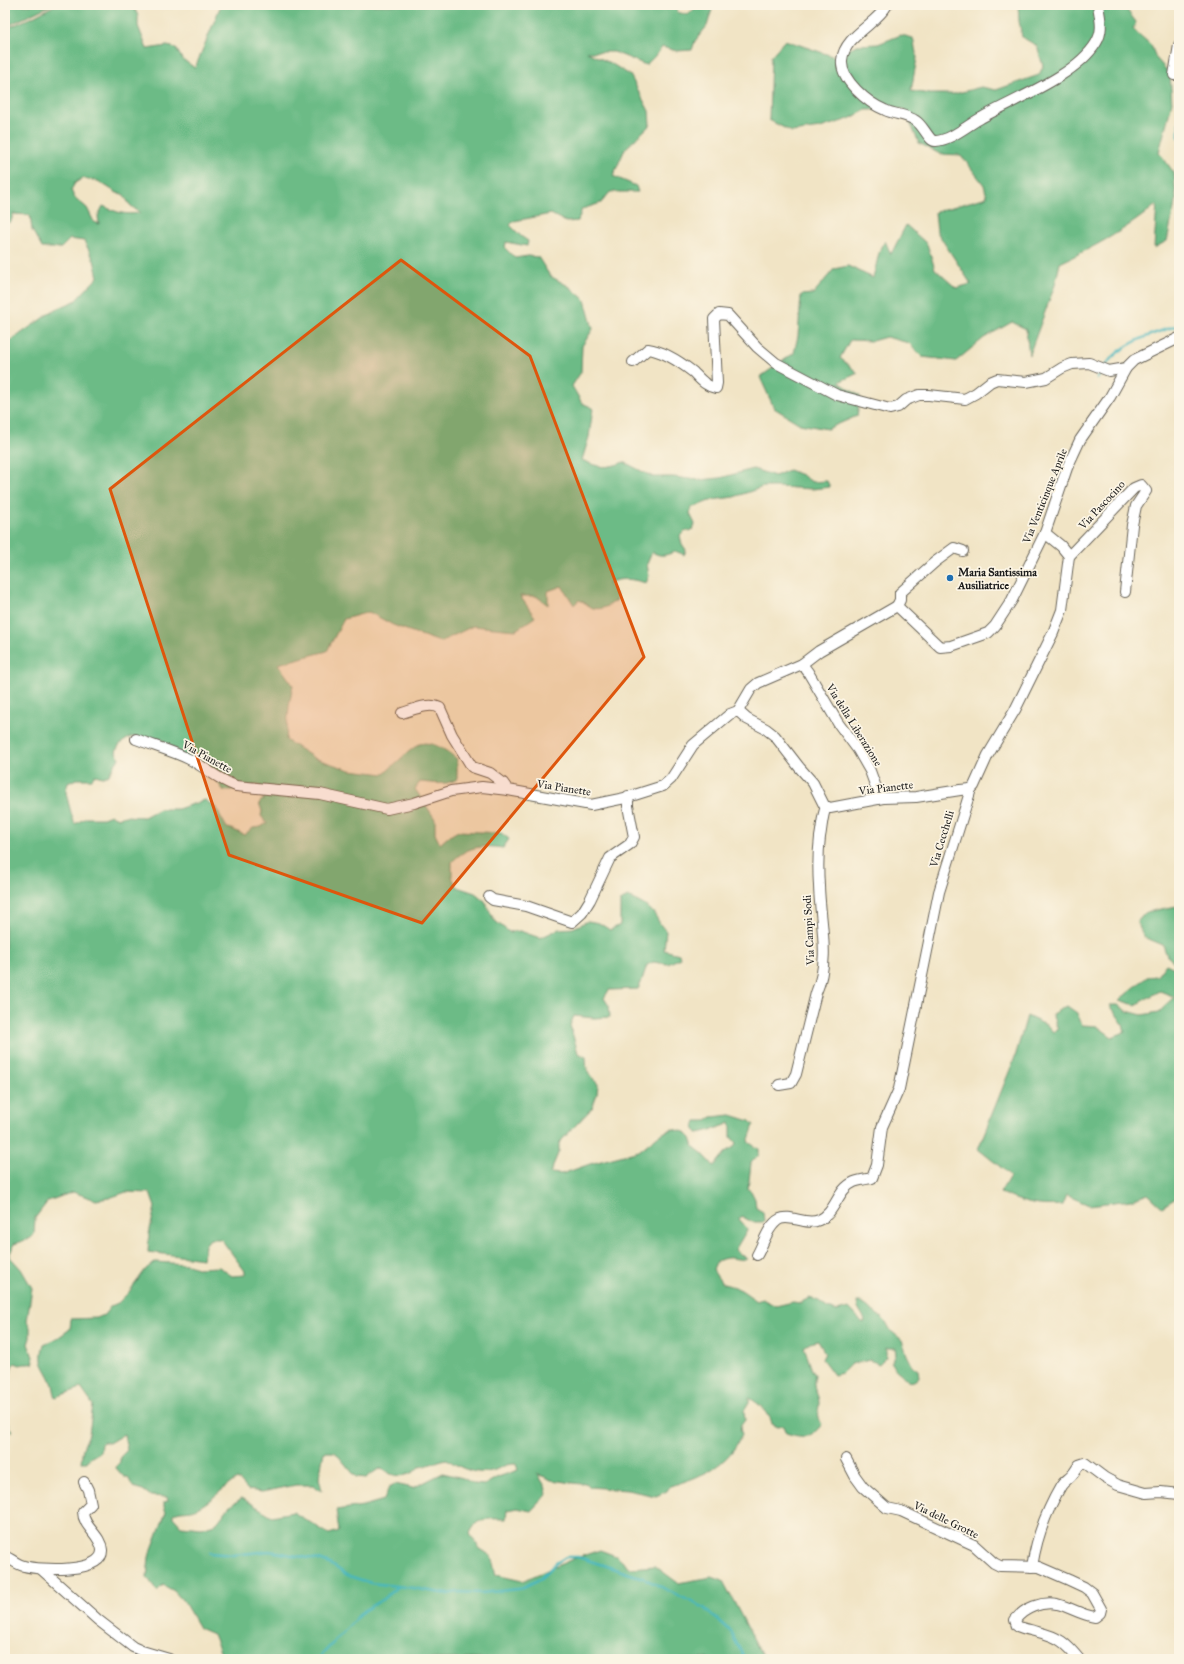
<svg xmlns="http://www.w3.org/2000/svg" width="1184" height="1664" viewBox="0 0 1184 1664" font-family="'IM FELL Great Primer',serif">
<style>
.forest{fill:#6cbb86;stroke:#446c51;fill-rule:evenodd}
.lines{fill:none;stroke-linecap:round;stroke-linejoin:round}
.stream{stroke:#48b7bd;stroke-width:2.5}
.minor-casing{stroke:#676257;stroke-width:12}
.minor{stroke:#fff;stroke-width:10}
.marked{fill:#de560d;fill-opacity:0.2;stroke:#de560d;stroke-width:3;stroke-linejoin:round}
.poi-dot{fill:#1f6fb2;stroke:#fcf5e5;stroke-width:1.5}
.labels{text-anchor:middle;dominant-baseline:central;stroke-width:3.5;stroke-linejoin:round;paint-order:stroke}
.street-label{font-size:11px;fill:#1c1c1c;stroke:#fcf5e5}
.poi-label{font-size:11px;font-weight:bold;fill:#1c1c1c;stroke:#fcf5e5;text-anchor:start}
</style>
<rect width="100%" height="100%" fill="#fcf5e5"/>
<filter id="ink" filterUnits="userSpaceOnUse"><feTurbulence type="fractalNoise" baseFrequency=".025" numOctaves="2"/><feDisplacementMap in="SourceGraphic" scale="8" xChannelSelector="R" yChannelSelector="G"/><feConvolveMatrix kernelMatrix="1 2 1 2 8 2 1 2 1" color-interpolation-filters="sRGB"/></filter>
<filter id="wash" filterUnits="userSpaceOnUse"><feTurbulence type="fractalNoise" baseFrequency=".012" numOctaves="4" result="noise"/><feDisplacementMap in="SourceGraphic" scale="16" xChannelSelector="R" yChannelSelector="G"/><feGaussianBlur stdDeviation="0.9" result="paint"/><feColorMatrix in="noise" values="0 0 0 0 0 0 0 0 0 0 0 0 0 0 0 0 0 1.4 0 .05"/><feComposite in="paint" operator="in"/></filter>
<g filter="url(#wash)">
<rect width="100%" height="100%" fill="#f1e4c5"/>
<g class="forest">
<polygon points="5,5 51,5 5,27"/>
<path d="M55 5H133L138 16V26L147 49 167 46 176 48 182 59 195 68 221 5H680L678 7 677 12 688 15 698 5 713 6 707 26 695 41 692 50 677 51 662 47 658 53 646 65 614 52H587L612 64 630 75 649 111 650 125 625 149 613 176 636 186 638 192H610L601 203 582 209 578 221 566 222 551 214 514 221 510 225 522 237 528 241 527 246 506 242 505 248 515 258 528 256 538 257 550 276 570 287 585 300 593 329 582 346 581 372 572 386 582 403 593 408 589 437 582 460C599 468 606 469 624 462L653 477H673L699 480 720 478 753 469 775 476 789 470 802 475 812 482 827 481 830 487 812 489 780 487H763L734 497 712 500 691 508 690 514 695 524 692 530 684 532 680 536 682 544 686 550 684 555C673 549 675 553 665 555 660 556 656 554 652 552L647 564 649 576 646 583C632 579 622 577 608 583L616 594 617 600C611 604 602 611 593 608 588 606 585 602 579 600L574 605 562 586 548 591V605L536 596H520L535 617 516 630 473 626 440 642 393 625 369 612 344 619 327 651 278 664 293 685 289 706 286 740 314 758 350 770 384 774C390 768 414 746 420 744 433 740 448 752 457 759V779C447 786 432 783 420 782L415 789 435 819V834L440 844 448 837 458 831 501 833 509 839 503 848C482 845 467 846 452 862V877L457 887 475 893 485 901 494 920 509 932 520 931 540 938 559 929 573 928 588 921 599 923 610 930 620 925V901L628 897C638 902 649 906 655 915 660 923 659 924 666 931L664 950 679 954 680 958 668 964 653 962 647 965 641 983 638 989 609 990 604 998 609 1006 610 1017 594 1018 574 1016 570 1025 578 1053 586 1057C586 1071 588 1074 598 1084L597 1094 592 1108 559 1143V1151L550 1173 562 1174 590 1164 639 1151 659 1135 672 1129 685 1132 691 1138 694 1147 703 1154 714 1166 726 1152 734 1147 736 1143 731 1137V1126L730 1123C725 1126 703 1133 697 1133L694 1127 696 1121H705L712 1117 731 1115 750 1121 754 1125 748 1142 759 1149V1155L751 1163 748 1189 751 1191 755 1199 756 1208 763 1212 764 1222H752L741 1216 739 1219 745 1226 747 1230 735 1250 747 1259C733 1261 733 1254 717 1261L713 1270C724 1289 725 1282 741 1290 746 1293 751 1297 757 1301L762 1299 776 1306 793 1302 800 1303 809 1298 819 1301 827 1308 837 1311 849 1308 862 1322H865C864 1314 857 1310 857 1302H861L882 1318 886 1322 891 1331 902 1340 907 1355 912 1365 918 1370 919 1377C910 1386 907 1380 900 1373 896 1370 894 1368 891 1363L896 1354 895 1348H886V1357L879 1364 870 1360 851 1364 842 1373 834 1375 822 1359 825 1353 818 1341 810 1343 804 1347 812 1370 815 1375C811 1389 819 1393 819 1403 819 1414 814 1414 822 1424 811 1439 803 1438 786 1433L783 1426 778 1427 772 1424C770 1413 759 1403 749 1398V1403L744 1411 745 1420C740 1426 739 1428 742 1434 729 1466 701 1477 670 1486L667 1491 656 1496 627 1490 590 1487 586 1483 581 1484 551 1480 537 1473 545 1486 547 1494 531 1511 517 1508 507 1510 506 1519C490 1519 475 1516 470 1534L479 1548 491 1556 496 1575 522 1581 573 1559 600 1550 616 1556 630 1568 655 1566 678 1583 712 1577 723 1581 764 1659H223L213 1634 199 1628 184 1602 174 1591 163 1585 157 1591 147 1577 149 1557 166 1512 164 1507V1502L168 1501 167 1497 151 1496 143 1490 133 1487 128 1477H124L116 1468 117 1465 120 1462V1457L127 1450 124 1434 109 1443 103 1442 101 1444 100 1452 90 1458 87 1462H81L83 1448 89 1434 93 1405 81 1388 56 1397C54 1393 54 1387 52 1382 45 1365 38 1365 44 1344L59 1337 70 1329 71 1319 97 1318 104 1315 111 1306 118 1303 129 1292 146 1269 155 1262 186 1264 197 1268 219 1267 232 1276 245 1275V1271L221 1239H210L205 1245 203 1259 148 1252 149 1234 155 1207 150 1193 126 1192 109 1198 96 1200 73 1192 48 1201 35 1218 34 1234 31 1238 14 1244 9 1256 21 1269 32 1288 27 1321 30 1327V1338L28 1344 33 1357 34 1363C29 1365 25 1363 20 1365L15 1363 12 1366 10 1376 5 1380V343L16 337 54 310 75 301 98 277 94 260 84 241 70 239 61 248H42L32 230 30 215 13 214 11 222 5 223V29L35 16ZM83 178 98 181 117 193 123 194 130 205 140 213C124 215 118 213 103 206L98 216 99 224 94 222 87 208 74 197 71 190 75 183ZM131 737H137L146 740 161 739 216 780 224 791 259 785 264 800H262L259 803 262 811 261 816 267 823 261 827 253 828 244 835 232 829 227 828 216 808 205 800 178 809H159L144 817 125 816 118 818 111 815 103 818H86L75 824C72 818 67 798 66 792 66 789 67 786 68 783L76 779H92L95 775 103 777 109 775C112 766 116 765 119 758L116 752C118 744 124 741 131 737ZM324 1452H335L356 1477 366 1478 377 1470 382 1468C393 1479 409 1478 419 1467 430 1466 435 1461 447 1459 461 1469 478 1476 495 1470 504 1466 506 1464 516 1464L518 1470 498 1477 484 1485 474 1484 463 1478 443 1473 413 1488 395 1484 389 1487 384 1500 363 1506 336 1510 339 1531 329 1534 293 1512 272 1516 242 1498 230 1506 217 1523 202 1528 181 1526 173 1517V1514C179 1509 188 1512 195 1509 211 1502 222 1488 237 1479L240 1481 248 1490 262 1492 296 1485H313L322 1491 319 1478Z"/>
<path d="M1018 5H1123L1136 22 1133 29 1151 45 1156 58 1170 74 1172 103 1159 152 1174 173 1176 199 1167 241 1154 248 1157 204C1128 229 1094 247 1060 263L1055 285 1029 355 1026 329 1012 322 984 338 956 361 922 357 909 343 886 337 872 341 850 340 840 358 858 373 839 382 860 396 857 416 827 429 800 424 774 408 760 377 794 353 798 336 801 295 813 294 834 269 848 266 873 278 879 253 885 241 891 254 906 225 927 244 935 269 956 288 971 284 937 232 935 212 987 197 984 185 961 155 940 154 919 143 904 109 866 110 849 119 820 128 792 132 769 120 771 56 785 40 835 57 856 45 878 44 901 35 913 38 917 58 911 91 930 94H954L981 87 996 90 1039 75 1043 66 1037 46 1022 37 1019 21Z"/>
<polygon points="1177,906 1179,908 1179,966 1167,956 1163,945 1144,937 1137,922 1146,912"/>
<path d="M1166 964 1179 970V1196L1162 1207 1148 1194 1131 1200 1089 1205 1066 1195 1062 1205C1034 1207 1025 1203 1000 1193L1010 1176 1003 1169 978 1149 1015 1057 1027 1016 1048 1026 1053 1032 1058 1030 1052 1014 1067 1006 1077 1013 1082 1025 1097 1026 1112 1037 1125 1032 1123 1024 1110 1005H1118L1127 1011 1142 1015 1159 1012 1175 997 1160 991 1135 1005 1119 1000 1147 977 1157 976Z"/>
<polygon points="5,1418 9,1422 9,1427 13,1431 9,1433 5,1431"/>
</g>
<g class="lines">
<g class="stream">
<polyline points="1179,123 1179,137"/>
<path d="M1105 366C1121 343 1154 333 1179 325"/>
<polyline points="1097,378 1102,370"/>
<polyline points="210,1553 233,1555 269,1551 281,1553 319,1560 330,1564 349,1576 371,1583 413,1588 447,1594 458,1592 481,1593 519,1589 540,1579 556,1563 566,1557 578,1557 643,1578 704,1608 730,1631 745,1659"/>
<polyline points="318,1659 363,1611 383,1599 398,1586"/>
</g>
</g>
</g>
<g filter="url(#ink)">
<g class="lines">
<g class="minor-casing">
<g id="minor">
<path d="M887 5C877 24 844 36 842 60 840 80 868 103 885 110 895 115 906 114 916 121 924 126 929 142 936 141 951 140 968 125 981 118 1014 99 1076 76 1096 43 1104 30 1100 19 1098 5"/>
<polyline points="1174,75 1179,45"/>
<path d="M633 362 648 349C664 351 680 362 693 372 700 379 705 386 716 388L717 383 714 319 719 314 728 315 757 347 776 363 837 395 890 409 898 407 906 400 919 395H929L965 399 976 393 990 382 997 379 1026 382 1046 378 1062 368 1072 364 1089 363 1109 371 1126 368"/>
<polyline points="1069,556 1134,488 1141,485 1146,491 1136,506 1132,525 1125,592"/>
<polyline points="897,606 900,600 900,593 935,562 954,548 963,551"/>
<polyline points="802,664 808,672 838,723 858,750 870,771 878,793 883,798"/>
<polyline points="738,711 751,689 758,683 802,664 819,651 897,606 940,647 951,646 988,633 995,626 1012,600 1045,533 1067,468 1080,440 1110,397 1126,368 1134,360 1179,338"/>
<path d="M402 713C413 710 429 702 440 708L452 735 472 767 490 773 503 783 508 790"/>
<path d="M136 739C154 746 173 751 191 760 206 768 219 780 236 786L320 794 387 809 414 803 451 791 482 787 508 790 591 805 625 798 663 786 671 779 693 745 730 714 738 711 747 719 766 729 775 736 799 767 813 783 824 805 830 808 883 798 916 797 960 790 971 789"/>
<polyline points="489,897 493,900 526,906 572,922 582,913 590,900 610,858 630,844 634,837 628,806 628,796"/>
<path d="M779 1085 791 1083 796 1074 816 993C831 958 820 923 819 886 818 870 818 853 820 837 822 827 822 816 826 807"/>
<path d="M757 1255C763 1245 768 1225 780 1219 791 1214 806 1226 819 1220 836 1213 837 1189 854 1182 859 1180 866 1179 872 1178L877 1165 882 1127 899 1089 939 892 971 789 974 786 988 755 1015 710 1053 633 1062 610 1069 556 1061 546 1045 533"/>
<path d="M846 1459 855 1476 863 1487 887 1508 901 1511 974 1545 994 1563 1000 1566 1039 1567 1069 1580 1084 1587 1092 1593 1101 1609 1100 1613 1095 1617C1081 1615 1070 1607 1057 1604 1042 1601 1024 1608 1015 1620L1017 1626C1024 1629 1031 1630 1038 1632 1059 1637 1066 1643 1079 1659"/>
<path d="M5 1556C11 1559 18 1565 24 1566 38 1570 103 1574 102 1550 101 1535 83 1527 83 1512L91 1504 88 1490 84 1482"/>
<path d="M1032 1567C1036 1540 1047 1510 1061 1486 1064 1481 1069 1479 1072 1475 1075 1472 1077 1468 1079 1465L1085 1463 1105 1478 1118 1485 1146 1493 1161 1492 1179 1494"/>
<polyline points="41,1569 98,1620 133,1647 142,1651 169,1659"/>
</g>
</g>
<use href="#minor" class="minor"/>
</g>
</g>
<path class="marked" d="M401 260 530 356 644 657 422 923 229 855 110 489Z"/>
<circle class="poi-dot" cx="950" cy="578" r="4"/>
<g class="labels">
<g class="street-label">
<text transform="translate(1045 496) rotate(-68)">Via Venticinque Aprile</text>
<text transform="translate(1102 505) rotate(-47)">Via Pascocino</text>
<text transform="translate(854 725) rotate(58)">Via della Liberazione</text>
<text transform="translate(207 757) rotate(29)">Via Pianette</text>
<text transform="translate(564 788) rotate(9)">Via Pianette</text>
<text transform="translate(886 788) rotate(-7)">Via Pianette</text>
<text transform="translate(942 839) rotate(-73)">Via Cecchelli</text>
<text transform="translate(809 930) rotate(-93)">Via Campi Sodi</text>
<text transform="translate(946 1520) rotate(26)">Via delle Grotte</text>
</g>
<g class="poi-label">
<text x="958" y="572">Maria Santissima<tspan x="958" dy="13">Ausiliatrice</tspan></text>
</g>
</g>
<rect width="1184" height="1664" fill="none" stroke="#fcf5e5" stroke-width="20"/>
</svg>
